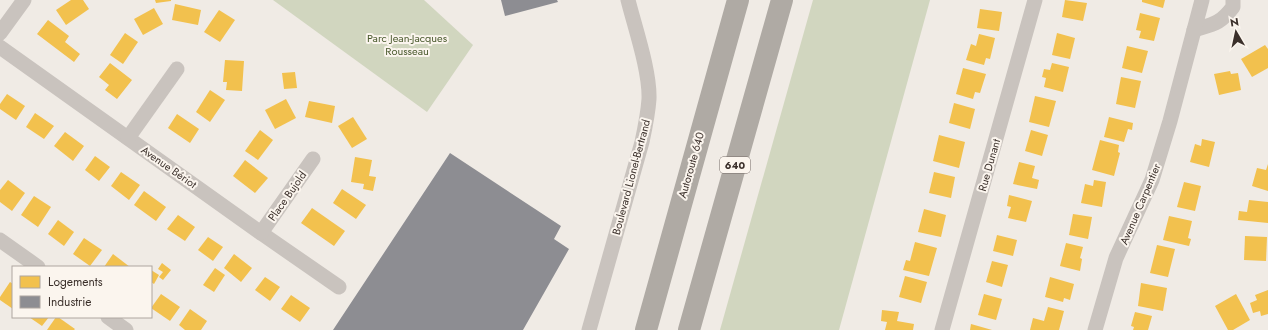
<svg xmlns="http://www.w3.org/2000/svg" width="1268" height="330" viewBox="0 0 1268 330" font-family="Jost,sans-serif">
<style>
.green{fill:#d1d6bf}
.homes{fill:#f2c14e}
.industry{fill:#8d8d92}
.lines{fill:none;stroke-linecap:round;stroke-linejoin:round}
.minor{stroke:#c9c3be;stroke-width:15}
.motorway{stroke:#afaaa4;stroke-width:22}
.labels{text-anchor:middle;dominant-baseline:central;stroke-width:4;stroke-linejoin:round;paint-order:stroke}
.shield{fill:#fbf5ee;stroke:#756b66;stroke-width:1}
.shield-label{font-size:10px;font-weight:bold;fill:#3b302b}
.park-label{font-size:11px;fill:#4a5a2e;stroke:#fbf5ee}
.street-label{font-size:11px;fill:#3b302b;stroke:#fbf5ee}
</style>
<rect width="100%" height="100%" fill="#f0ebe5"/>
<g class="green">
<polygon points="273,0 424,0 473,45 427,112"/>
<polygon points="813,0 930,0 839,330 720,330"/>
</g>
<g class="homes">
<polygon points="71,0 83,0 89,9 66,25 56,10"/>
<polygon points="155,0 171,0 171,1 156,3"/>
<polygon points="1065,0 1087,3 1083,21 1062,17"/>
<polygon points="1142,0 1165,0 1163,8 1142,2"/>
<polygon points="175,4 201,10 198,25 172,20"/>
<polygon points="154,8 163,24 143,35 134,19"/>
<polygon points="980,9 1002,12 999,31 977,28"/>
<polygon points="219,10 235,20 220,42 204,32"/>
<polygon points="1140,13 1160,18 1154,41 1139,38 1141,31 1136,30"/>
<polygon points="48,20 69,36 65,42 80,54 74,62 37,34"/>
<polygon points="125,33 138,42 123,64 110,55"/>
<polygon points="1057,33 1075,38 1070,59 1052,55"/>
<polygon points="979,34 995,38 990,59 986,58 984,65 966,60 971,44 976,46"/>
<polygon points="1265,45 1268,49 1268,68 1252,77 1241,59"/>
<polygon points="1127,46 1148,51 1142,73 1122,68"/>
<polygon points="225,60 244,61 242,91 226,90 227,82 223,82"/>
<polygon points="110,63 132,80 117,99 105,90 109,85 99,77"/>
<polygon points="1052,63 1069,67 1063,92 1044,87 1046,78 1042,77 1044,69 1050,70"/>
<polygon points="963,68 986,74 980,93 975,92 973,99 956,94"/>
<polygon points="1230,71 1231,74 1238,73 1241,90 1219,95 1214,74"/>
<polygon points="295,72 297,88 284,89 282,73"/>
<polygon points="1121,77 1141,81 1135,108 1116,104"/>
<polygon points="210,90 225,100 210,122 196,112"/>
<polygon points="7,94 25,106 16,120 0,109 0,104"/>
<polygon points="1035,96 1056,101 1049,127 1029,122"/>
<polygon points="286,99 296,118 275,129 265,110"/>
<polygon points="309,101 335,106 332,123 305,117"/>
<polygon points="954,103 975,109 970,129 949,123"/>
<polygon points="35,113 54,126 44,139 26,127"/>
<polygon points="177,114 199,129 190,143 168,128"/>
<polygon points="353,117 367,139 352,148 338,126"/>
<polygon points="1109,117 1133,123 1132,130 1128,129 1124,142 1104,137"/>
<polygon points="260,130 273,140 258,160 245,151"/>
<polygon points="1031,130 1048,135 1042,156 1025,151"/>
<polygon points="65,132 84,146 73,161 54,146"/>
<polygon points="939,135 965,142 959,168 933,161"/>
<polygon points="1202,139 1215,142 1209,167 1190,162 1195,144 1201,146"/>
<polygon points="1100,140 1119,145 1118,152 1120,153 1114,176 1092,170"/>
<polygon points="95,156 110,167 99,181 85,170"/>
<polygon points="355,157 372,160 369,176 376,177 373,191 363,189 364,184 351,182"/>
<polygon points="245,160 268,178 255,193 233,176"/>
<polygon points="1019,162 1035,166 1032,178 1039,180 1037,189 1013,184"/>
<polygon points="1268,164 1268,191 1252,186 1257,168 1266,170"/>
<polygon points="121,172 140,185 129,200 111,186"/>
<polygon points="934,172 955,177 951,198 929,193"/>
<polygon points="8,180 25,193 12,211 0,202 0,190"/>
<polygon points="1094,180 1106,182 1102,207 1081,203 1085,184 1093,186"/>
<polygon points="1184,182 1201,186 1195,211 1177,207"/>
<polygon points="342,189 366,205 356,219 333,203"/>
<polygon points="144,191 166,207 156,221 134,205"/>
<polygon points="1009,195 1032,201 1026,222 1008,218 1011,207 1007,206"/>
<polygon points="34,196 51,207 38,227 21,215"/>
<polygon points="1249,200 1268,202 1268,223 1238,220 1239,211 1247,212"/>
<polygon points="312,208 345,231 334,246 301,223"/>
<polygon points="924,209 946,215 941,237 918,232"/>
<polygon points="1073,214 1092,217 1088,239 1069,235"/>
<polygon points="178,215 195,227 185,241 167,229"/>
<polygon points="1169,216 1192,221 1188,238 1191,239 1189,246 1163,240"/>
<polygon points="58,220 74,232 64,246 48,234"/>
<polygon points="997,235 1017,240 1013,256 993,251"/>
<polygon points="1245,236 1267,237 1266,261 1244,260"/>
<polygon points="208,237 223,247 213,261 198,250"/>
<polygon points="84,238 102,250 90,266 73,254"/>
<polygon points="915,242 937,248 929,276 903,270 906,260 910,261"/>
<polygon points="1066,243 1083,247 1080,258 1082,259 1080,271 1060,266"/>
<polygon points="1157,245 1175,249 1168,277 1150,273"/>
<polygon points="113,254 130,267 104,267"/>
<polygon points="234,254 252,268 241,282 224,268"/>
<polygon points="992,261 1008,265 1002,287 986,282"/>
<polygon points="162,263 171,270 163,280 159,277 163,272 158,269"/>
<polygon points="215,268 225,275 214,292 203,285"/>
<polygon points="151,270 159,275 154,284 151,282"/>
<polygon points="905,276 927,282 921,303 899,297"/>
<polygon points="265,277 280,287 270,301 255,290"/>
<polygon points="1050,277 1074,284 1070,300 1064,298 1063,302 1045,297"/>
<polygon points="10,282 13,284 13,309 0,300 0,297"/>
<polygon points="1141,283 1167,288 1163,311 1138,306"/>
<polygon points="1268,290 1268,314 1261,316 1260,311 1253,313 1250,303 1257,300 1255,295"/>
<polygon points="161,294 180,307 170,321 151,308"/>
<polygon points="984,294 1002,299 996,320 978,315"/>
<polygon points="1236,294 1250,320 1233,330 1228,330 1215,306"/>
<polygon points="291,295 310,308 300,322 281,309"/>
<polygon points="1048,307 1064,311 1059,330 1030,330 1033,318 1044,321"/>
<polygon points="190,309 207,321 201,330 185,330 179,325"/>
<polygon points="882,310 899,312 897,321 914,324 913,330 885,330 887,322 881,321"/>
<polygon points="1135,312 1152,316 1148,330 1133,330 1134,327 1131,326"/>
<polygon points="29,317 49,317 42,326"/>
<polygon points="56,317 58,317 75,329 74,330 47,330"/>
<polygon points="971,324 992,330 970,330"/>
</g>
<g class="industry">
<polygon points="501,0 557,0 558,2 505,16"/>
<polygon points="450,153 561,226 554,239 569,249 523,330 333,330"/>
</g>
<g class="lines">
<g class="minor">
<path d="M1194 30C1214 24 1220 24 1233 7V0"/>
<polyline points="0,33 24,0"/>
<polyline points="0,47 261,233 339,287"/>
<polyline points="128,138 177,69"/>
<polyline points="261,233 313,159"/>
<polyline points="0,240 38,267"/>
<polyline points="108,317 126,330"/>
<path d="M589 330 642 142C645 128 648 114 649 99 650 71 635 28 628 0"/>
<polyline points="942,330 1035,0"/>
<polyline points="1095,330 1116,258 1152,180 1170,121 1202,0"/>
</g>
<g class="motorway">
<polyline points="646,330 738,0"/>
<polyline points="689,330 782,0"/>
</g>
</g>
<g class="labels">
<rect class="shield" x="720" y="157" width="30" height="16" rx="3"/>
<g class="shield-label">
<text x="735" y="165">640</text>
</g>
<g class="park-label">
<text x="407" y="38">Parc Jean-Jacques<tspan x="407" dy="13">Rousseau</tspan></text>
</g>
<g class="street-label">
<text transform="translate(691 165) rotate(-74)">Autoroute 640</text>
<text transform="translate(989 165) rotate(-74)">Rue Dunant</text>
<text transform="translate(169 167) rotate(35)">Avenue Bériot</text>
<text transform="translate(631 177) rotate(-75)">Boulevard Lionel-Bertrand</text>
<text transform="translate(287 196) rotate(-55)">Place Bujold</text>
<text transform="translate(1140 204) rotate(-67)">Avenue Carpentier</text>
</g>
</g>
<rect x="12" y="266" width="140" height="52" fill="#fbf5ee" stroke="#aea6a0"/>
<rect x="20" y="276" width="20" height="12" fill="#f2c14e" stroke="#aea6a0"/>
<text x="48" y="286" font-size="12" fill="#3b302b">Logements</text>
<rect x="20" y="296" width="20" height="12" fill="#8d8d92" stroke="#aea6a0"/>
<text x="48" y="306" font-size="12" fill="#3b302b">Industrie</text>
<g transform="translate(1236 32) rotate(351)" stroke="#fbf5ee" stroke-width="3" paint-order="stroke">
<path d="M0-3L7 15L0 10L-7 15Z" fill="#3b302b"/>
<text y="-6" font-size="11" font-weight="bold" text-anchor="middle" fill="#3b302b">N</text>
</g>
</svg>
